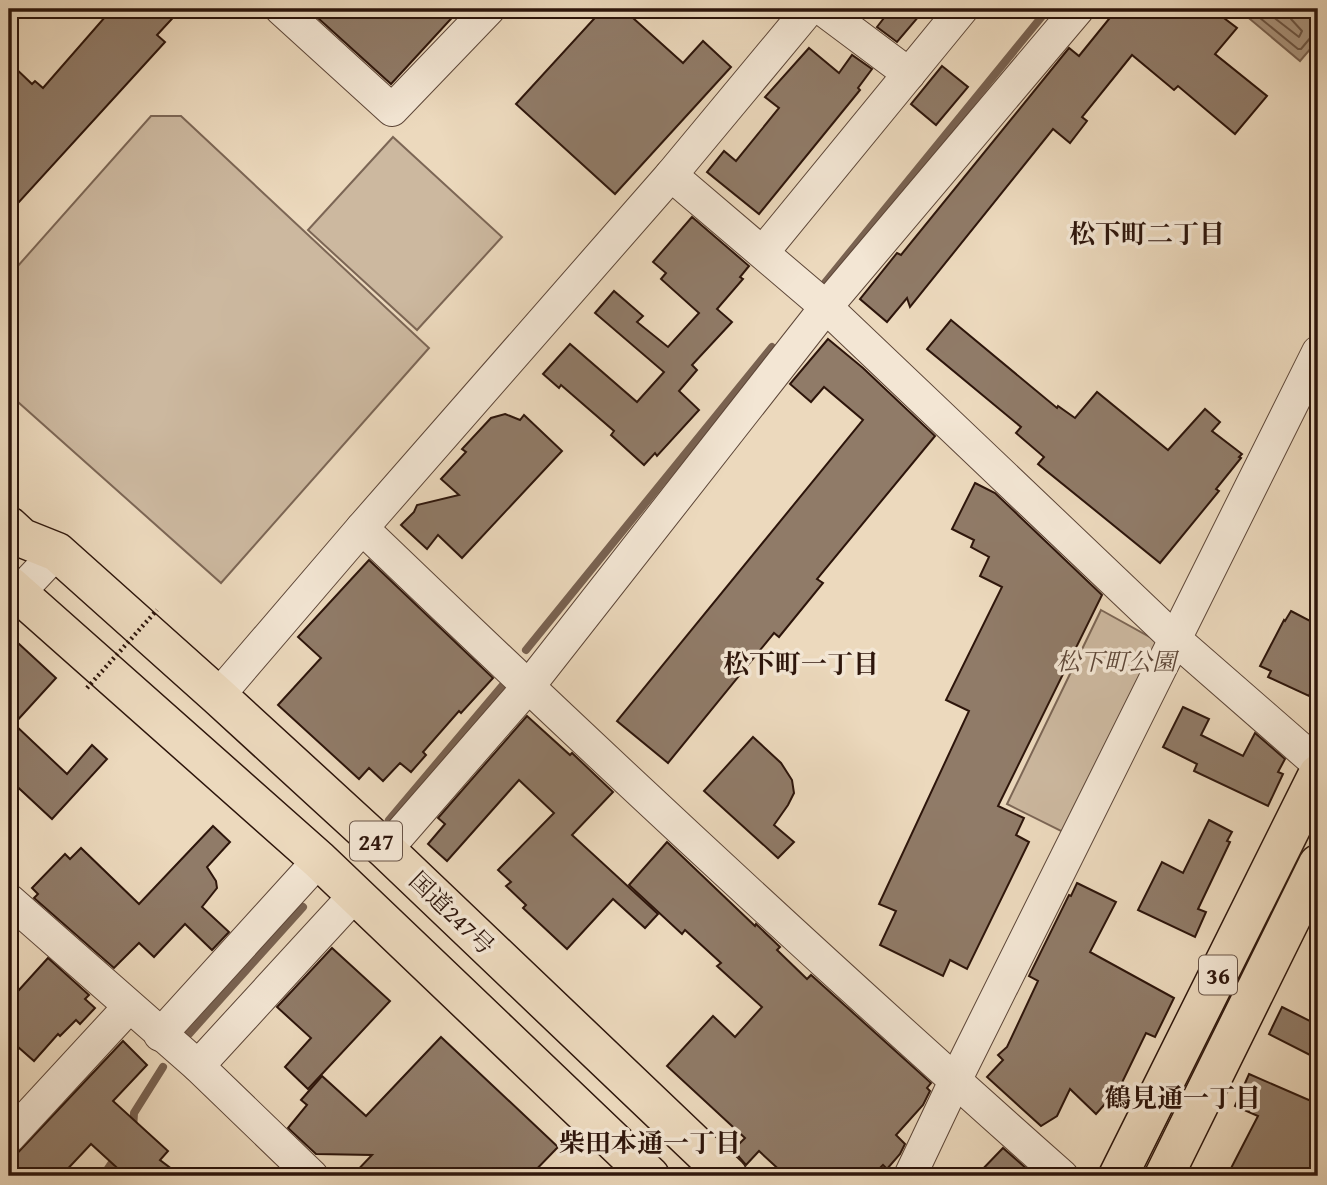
<svg xmlns="http://www.w3.org/2000/svg" width="1327" height="1185" viewBox="0 0 1327 1185" font-family="'Gentium Book Plus','Noto Serif JP',serif">
<style>
.green{fill:#ccb89f;stroke:#7c6655;stroke-width:2}
.water{fill:#ab9680;stroke:#796251;stroke-width:2}
.lines{fill:none;stroke-linecap:round;stroke-linejoin:round}
.shore{stroke:#6c5646;stroke-width:2}
.stream{stroke:#796251;stroke-width:8}
.building{fill:#907b68;stroke:#2d150b;stroke-width:2}
.minor-casing{stroke:#5d4638;stroke-width:34}
.major-casing{stroke:#2d150b;stroke-width:41}
.highway-casing{stroke:#2d150b;stroke-width:41}
.minor{stroke:#f3e6d4;stroke-width:32}
.major{stroke:#ecd9bd;stroke-width:38}
.highway{stroke:#ecd9bd;stroke-width:38}
.path-bridge{stroke:#2d150b;stroke-width:4.5;stroke-dasharray:2 3.5;stroke-linecap:butt}
.labels{text-anchor:middle;dominant-baseline:central;stroke-width:7;stroke-linejoin:round;paint-order:stroke}
.shield{fill:#f3e6d4;stroke:#685447;stroke-width:2}
.shield-label{font-size:23px;font-weight:bold;fill:#2d150b}
.park-label{font-size:24px;font-style:italic;fill:#5d4637;stroke:#f3e6d4}
.street-label{font-size:24px;fill:#2d150b;stroke:#f3e6d4}
.neighbourhood-label{font-size:26px;font-weight:bold;fill:#2d150b;stroke:#f3e6d4}
</style>
<rect width="100%" height="100%" fill="#ecd9bd"/>
<filter id="stains"><feTurbulence type="fractalNoise" baseFrequency=".00286" numOctaves="4"/><feColorMatrix values="0 0 0 0 .2 0 0 0 0 .09 0 0 0 0 .02 0 0 0 .5 -.17"/></filter>
<radialGradient id="worn" r=".72"><stop offset=".6" stop-color="#630" stop-opacity="0"/><stop offset="1" stop-color="#630" stop-opacity=".3"/></radialGradient>
<g class="green">
<polygon points="151,116 181,116 429,348 221,583 9,394 9,276"/>
<polygon points="393,137 502,237 417,330 308,230"/>
<polygon points="1101,610 1164,645 1067,834 1007,804"/>
</g>
<polygon class="water" points="1238,9 1301,9 1318,24 1318,40 1300,61"/>
<g class="lines">
<g class="shore">
<polyline points="1249,9 1298,49 1301,49 1311,37 1318,36"/>
<polyline points="1263,9 1299,37 1302,31 1291,19 1289,9"/>
</g>
<g class="stream">
<polyline points="824,284 1048,9"/>
<polyline points="526,650 772,347"/>
<polyline points="389,820 508,679"/>
<polyline points="189,1034 303,907"/>
<polyline points="133,1129 134,1113 163,1067"/>
<polyline points="103,1176 117,1155"/>
</g>
</g>
<g class="building">
<polygon points="112,9 181,9 157,35 165,42 9,213 9,62 32,84 35,81 43,88"/>
<polygon points="308,9 460,9 391,84"/>
<polygon points="603,9 623,9 683,63 703,41 731,67 615,194 516,104"/>
<polygon points="891,9 925,9 897,42 877,27"/>
<polygon points="1117,9 1212,9 1237,28 1215,54 1267,96 1235,134 1178,86 1174,90 1132,55 1082,117 1087,121 1070,143 1053,129 910,307 907,298 887,322 860,299 897,253 901,255 1069,48 1079,56"/>
<polygon points="809,48 839,73 852,55 872,69 858,88 860,90 759,214 707,172 724,151 736,161 779,108 765,97"/>
<polygon points="942,66 968,87 936,125 911,104"/>
<polygon points="692,217 749,266 740,277 743,279 717,309 732,322 692,365 697,370 679,391 699,410 657,456 655,453 644,465 611,435 614,431 561,385 559,388 543,374 570,344 637,402 664,372 595,313 614,291 643,316 637,322 668,347 699,313 661,279 666,273 653,262"/>
<polygon points="951,320 1057,408 1058,406 1075,418 1097,392 1168,450 1205,409 1220,422 1212,431 1242,454 1239,457 1241,458 1216,489 1219,491 1160,563 1038,464 1044,457 1016,433 1021,427 927,349"/>
<polygon points="828,339 863,368 935,436 817,579 823,583 779,637 774,633 668,763 617,721 863,420 824,387 811,402 790,384"/>
<polygon points="505,414 520,420 524,415 562,451 462,558 438,535 427,549 401,525 414,512 417,505 459,495 441,479 466,452 462,449 491,418"/>
<polygon points="975,483 995,493 1102,595 998,806 1024,818 1016,835 1029,842 967,969 950,960 943,976 880,945 896,911 879,904 969,711 946,700 1002,587 980,576 989,557 971,547 974,540 952,529"/>
<polygon points="369,560 493,678 461,713 459,711 423,752 426,755 411,772 400,763 383,781 369,768 359,779 278,705 321,658 298,637"/>
<polygon points="1291,611 1318,625 1318,692 1312,689 1309,696 1268,677 1271,671 1260,666 1284,620 1285,621"/>
<polygon points="18,643 56,678 14,724 67,774 92,745 107,759 52,819 9,779 9,653"/>
<polygon points="1183,707 1209,719 1201,735 1243,756 1255,733 1285,759 1278,772 1283,774 1268,806 1194,771 1197,764 1163,747"/>
<polygon points="527,716 570,755 572,753 613,792 572,835 658,914 645,928 613,899 567,949 523,908 526,905 506,886 511,882 498,870 554,813 519,780 447,861 428,844 445,824 438,818"/>
<polygon points="753,737 781,763 792,780 794,793 788,805 774,825 794,842 778,858 704,791"/>
<polygon points="1209,820 1232,832 1227,841 1230,842 1198,909 1206,912 1195,937 1138,910 1162,862 1183,873"/>
<polygon points="213,826 230,842 207,867 216,881 217,888 202,907 229,932 212,950 185,924 154,957 139,943 114,968 34,898 38,894 32,888 65,854 70,859 81,848 139,904"/>
<polygon points="667,842 755,926 756,924 780,947 777,950 807,979 811,975 931,1083 927,1088 930,1091 923,1105 896,1135 905,1144 900,1154 887,1169 883,1165 872,1176 786,1176 759,1151 746,1165 733,1150 745,1138 667,1066 713,1016 735,1037 762,1007 717,966 721,963 685,930 682,934 629,885"/>
<polygon points="1077,883 1116,902 1090,952 1174,998 1155,1037 1146,1033 1115,1097 1113,1095 1096,1114 1070,1089 1057,1116 1041,1126 987,1077 1003,1060 998,1055 1007,1047 1038,981 1029,976 1069,895 1071,896"/>
<polygon points="332,948 390,1001 308,1089 285,1067 311,1038 277,1007"/>
<polygon points="48,958 89,995 85,999 95,1008 80,1024 76,1020 60,1036 58,1034 34,1061 9,1039 9,1001"/>
<polygon points="1282,1007 1318,1025 1318,1059 1269,1034"/>
<polygon points="441,1037 558,1147 530,1176 352,1176 372,1155 316,1154 288,1128 307,1105 301,1100 322,1076 366,1116"/>
<polygon points="123,1041 147,1065 113,1101 168,1151 160,1160 181,1176 126,1176 91,1144 61,1176 9,1176 9,1162"/>
<polygon points="1249,1074 1318,1104 1318,1176 1227,1176 1258,1116 1235,1106"/>
<polygon points="1003,1148 1035,1176 976,1176"/>
</g>
<g class="lines">
<g class="minor-casing">
<g id="minor">
<polyline points="281,9 392,110 489,9"/>
<polyline points="822,9 909,74"/>
<polyline points="671,175 826,307 1176,640 1318,764"/>
<polyline points="763,252 962,9"/>
<path d="M362 528C591 748 824 965 1062 1176"/>
<polyline points="9,603 57,552"/>
<polyline points="218,696 362,528 671,175 809,9"/>
<polyline points="386,850 528,687 826,307 1078,9"/>
<polyline points="9,900 198,1066 312,1176"/>
<polyline points="160,1035 319,860"/>
<polyline points="198,1066 355,895"/>
<polyline points="9,1137 129,1007"/>
<polyline points="910,1176 955,1081 1318,352"/>
</g>
</g>
<g class="major-casing">
<g id="major">
<polyline points="1118,1176 1318,774"/>
<polyline points="1164,1176 1318,864"/>
</g>
</g>
<g class="highway-casing">
<g id="highway">
<polyline points="9,526 22,538 57,552 218,696 386,850 728,1176"/>
<polyline points="9,585 319,860 650,1176"/>
</g>
</g>
<use href="#minor" class="minor"/>
<use href="#major" class="major"/>
<use href="#highway" class="highway"/>
<polyline class="path-bridge" points="87,688 157,610"/>
</g>
<g class="labels">
<g class="shield">
<rect x="350" y="821.5" width="52" height="39" rx="5"/>
<rect x="1199" y="955.5" width="38" height="39" rx="5"/>
</g>
<g class="shield-label">
<text x="376" y="841">247</text>
<text x="1218" y="975">36</text>
</g>
<g class="park-label">
<text x="1116" y="661">松下町公園</text>
</g>
<g class="street-label">
<text transform="translate(452 913) rotate(44)">国道247号</text>
</g>
<g class="neighbourhood-label">
<text x="1147" y="233">松下町二丁目</text>
<text x="801" y="663">松下町一丁目</text>
<text x="1183" y="1097">鶴見通一丁目</text>
<text x="650" y="1142">柴田本通一丁目</text>
</g>
</g>
<rect width="1327" height="1185" fill="none" stroke="#ecd9bd" stroke-width="35"/>
<rect x="10" y="10" width="1306" height="1164" fill="none" stroke="#2d150b" stroke-width="3.5"/>
<rect x="18" y="18" width="1292" height="1150" fill="none" stroke="#2d150b" stroke-width="2"/>
<rect width="100%" height="100%" filter="url(#stains)"/>
<rect width="100%" height="100%" fill="url(#worn)"/>
</svg>
